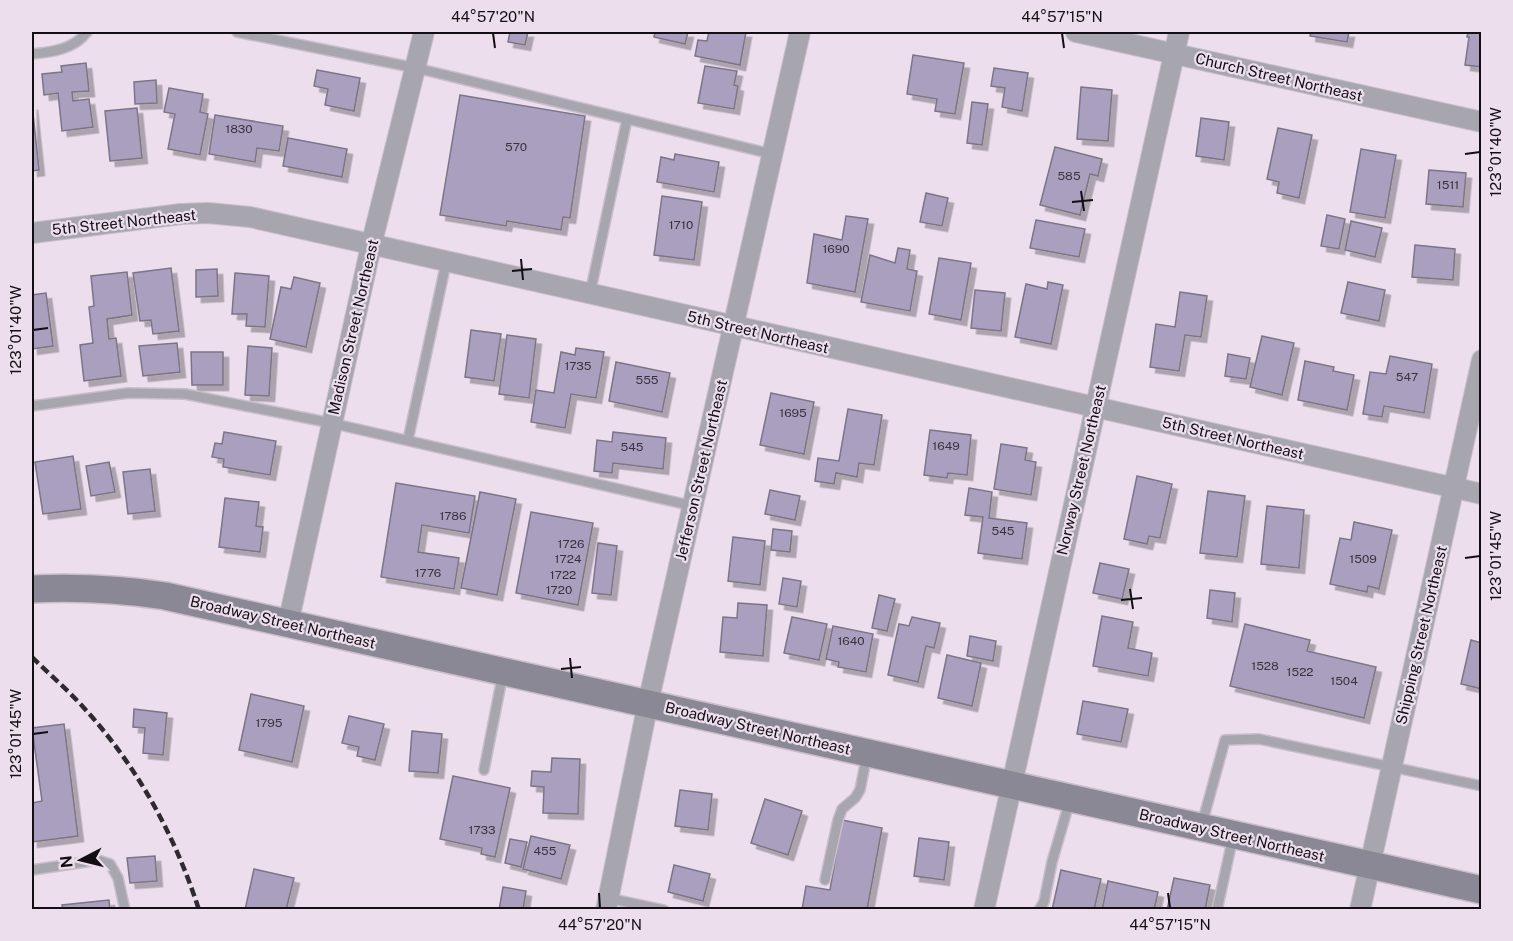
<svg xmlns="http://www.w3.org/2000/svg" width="1513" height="941" viewBox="0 0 1513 941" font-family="'Public Sans',sans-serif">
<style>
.building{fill:#ab9fc0;stroke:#7b7585;stroke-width:1.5;filter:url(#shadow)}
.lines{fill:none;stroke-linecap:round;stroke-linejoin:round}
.lane-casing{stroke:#c9bdca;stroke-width:12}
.street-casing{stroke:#c9bdca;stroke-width:22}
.secondary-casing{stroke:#c9bdca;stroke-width:30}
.lane{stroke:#a7a6ae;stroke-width:9}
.street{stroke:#a7a6ae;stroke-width:20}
.secondary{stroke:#8a8894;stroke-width:27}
.rail{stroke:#2f2930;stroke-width:4.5;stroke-dasharray:9 4.5;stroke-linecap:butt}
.ticks{fill:none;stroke:#120e13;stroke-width:2}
.labels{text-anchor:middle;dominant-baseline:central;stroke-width:4.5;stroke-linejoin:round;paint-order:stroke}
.number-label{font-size:12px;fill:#38323e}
.street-label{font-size:15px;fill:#120e13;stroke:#ecdeed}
.neatline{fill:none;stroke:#120e13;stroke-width:2}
.ticks-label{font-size:15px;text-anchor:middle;fill:#120e13}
</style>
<defs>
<filter id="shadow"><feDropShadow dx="5.5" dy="5.5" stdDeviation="0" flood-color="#0004"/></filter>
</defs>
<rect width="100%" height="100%" fill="#ecdeed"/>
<g class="building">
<polygon points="510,32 528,32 525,45 508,42"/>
<polygon points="655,32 688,32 685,44 654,37"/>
<polygon points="709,32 746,32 740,65 695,56 698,40 707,41"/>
<polygon points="1311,32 1349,32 1347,42 1310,36"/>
<polygon points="1468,32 1482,32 1482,67 1465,65 1469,37 1467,37"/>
<polygon points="913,55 964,63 955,114 935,111 937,99 907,94"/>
<polygon points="86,63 89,91 72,92 73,101 89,99 93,127 62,131 58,93 44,95 42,74 62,72 61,66"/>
<polygon points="705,66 737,71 734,85 738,86 734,109 698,103"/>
<polygon points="994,68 1028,73 1022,111 1002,107 1005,88 991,86"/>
<polygon points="317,70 360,78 354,111 325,105 328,89 314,86"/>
<polygon points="156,80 157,103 135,104 134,82"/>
<polygon points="1081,87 1112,90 1108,141 1077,139"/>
<polygon points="169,88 203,94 200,112 208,114 200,155 168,149 175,114 164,112"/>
<polygon points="460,95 585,116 570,218 563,217 561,230 507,221 506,226 440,215"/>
<polygon points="972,102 988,104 982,145 967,143"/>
<polygon points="32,104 39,170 32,171"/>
<polygon points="137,108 142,158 110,161 105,111"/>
<polygon points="215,115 283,126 279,151 257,148 255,162 209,154"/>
<polygon points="1201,118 1229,122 1224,160 1196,156"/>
<polygon points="1278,128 1312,135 1299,198 1277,193 1279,182 1267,179"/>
<polygon points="288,138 347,149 342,177 283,166"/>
<polygon points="1055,147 1102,159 1098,176 1090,174 1080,215 1040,205"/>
<polygon points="1361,149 1396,155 1385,218 1350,212"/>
<polygon points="675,154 719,162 714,192 657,182 661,157 674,160"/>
<polygon points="1429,170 1466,173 1463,207 1426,204"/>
<polygon points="926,193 948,198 942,226 920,222"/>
<polygon points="662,196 702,202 694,260 654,255"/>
<polygon points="1327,215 1345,219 1339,249 1321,246"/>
<polygon points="846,216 868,219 855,292 807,283 814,234 842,240"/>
<polygon points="1036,220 1085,229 1079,257 1030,248"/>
<polygon points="1351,221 1382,228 1375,257 1345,250"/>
<polygon points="1415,245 1455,249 1453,280 1412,277"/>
<polygon points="898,248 910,250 907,269 917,271 910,311 861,302 870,255 895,263"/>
<polygon points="939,258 971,263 961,320 929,314"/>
<polygon points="171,268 179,331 153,334 151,320 140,321 133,273"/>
<polygon points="217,269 218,296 196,297 196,270"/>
<polygon points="127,272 132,315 107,319 109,339 116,338 121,376 84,381 80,345 93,343 89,307 94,306 91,276"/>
<polygon points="235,273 269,276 265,327 246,326 247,314 232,314"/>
<polygon points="294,277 320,283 306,347 270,339 281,287 291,289"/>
<polygon points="1048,282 1063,285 1051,344 1015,337 1026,284 1047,289"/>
<polygon points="1348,282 1385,290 1379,321 1341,313"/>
<polygon points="975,290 1005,293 1001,331 971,328"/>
<polygon points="1180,292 1207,296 1201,337 1185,335 1179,371 1150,367 1156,324 1175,327"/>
<polygon points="46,293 53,346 32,349 32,295"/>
<polygon points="471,330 501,334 494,381 465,377"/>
<polygon points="507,335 536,339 529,398 499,394"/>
<polygon points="1262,336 1294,343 1282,395 1250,387"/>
<polygon points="177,343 180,372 143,376 139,346"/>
<polygon points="248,346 272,348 269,396 245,395"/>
<polygon points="576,348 604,352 596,398 571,394 565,428 531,422 536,390 554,393 561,352 575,355"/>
<polygon points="191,352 223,352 223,385 192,385"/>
<polygon points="1228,354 1250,358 1246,379 1225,376"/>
<polygon points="1390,356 1432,364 1424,413 1384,406 1382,417 1363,414 1370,372 1386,374"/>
<polygon points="1305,361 1334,367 1333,371 1354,375 1347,410 1298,400"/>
<polygon points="616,362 670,373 662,412 609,401"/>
<polygon points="771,393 814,402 804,454 760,445"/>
<polygon points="848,409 882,415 874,465 859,463 857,477 836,473 834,484 815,481 818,458 839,461"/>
<polygon points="930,430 971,435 967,475 948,473 947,478 924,475"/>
<polygon points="224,432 276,441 270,475 223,467 224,459 212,457 215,443 222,444"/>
<polygon points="613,432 666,438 663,469 613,463 612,473 594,471 597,440 612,442"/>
<polygon points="1001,444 1027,448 1025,460 1036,462 1031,495 994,489"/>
<polygon points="73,456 81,509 43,514 35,462"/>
<polygon points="109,462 115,492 91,496 86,466"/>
<polygon points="150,469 155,511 128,514 123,472"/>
<polygon points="1137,476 1172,484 1160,538 1149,536 1147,544 1124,539"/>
<polygon points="396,483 475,496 469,533 422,525 418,552 459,558 454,589 381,577"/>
<polygon points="969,488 992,492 989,518 1027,523 1022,559 978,553 983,517 965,515"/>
<polygon points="770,490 800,496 795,520 765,514"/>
<polygon points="1208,491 1245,496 1237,557 1200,553"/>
<polygon points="480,492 516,499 497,595 461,588"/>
<polygon points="225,498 259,502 256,526 263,527 260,552 219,547"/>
<polygon points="1267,506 1304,510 1299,568 1261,564"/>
<polygon points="531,512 593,523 578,605 516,593"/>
<polygon points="1354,522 1392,530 1379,589 1368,586 1367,592 1330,584 1340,538 1351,540"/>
<polygon points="773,529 792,531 790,552 771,550"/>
<polygon points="733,537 765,541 760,585 728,581"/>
<polygon points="598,543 617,546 611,595 592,593"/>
<polygon points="1100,563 1129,569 1122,599 1093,593"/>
<polygon points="783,578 801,581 797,607 779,604"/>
<polygon points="1210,590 1235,593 1232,622 1207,618"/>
<polygon points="879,595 895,599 887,631 872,628"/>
<polygon points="738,603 767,605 763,656 720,652 723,617 737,618"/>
<polygon points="1102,616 1133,622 1128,648 1152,653 1148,676 1093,666"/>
<polygon points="792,617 827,624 819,660 784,653"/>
<polygon points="912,617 940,623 934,648 926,646 918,682 888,675 899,624 909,626"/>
<polygon points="1245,624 1310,640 1307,651 1376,667 1364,718 1230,686"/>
<polygon points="833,626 873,634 866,672 838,667 839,662 826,659"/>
<polygon points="970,636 996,641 993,661 967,656"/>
<polygon points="1471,640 1482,643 1482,689 1461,684"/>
<polygon points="947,655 981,663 972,706 938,698"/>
<polygon points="251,694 304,706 292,762 239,750"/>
<polygon points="1083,701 1128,709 1121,742 1077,734"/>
<polygon points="134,709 167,713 163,755 143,753 145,728 133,727"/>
<polygon points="349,716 384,724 375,760 357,756 359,747 342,743"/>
<polygon points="64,724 78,836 32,842 32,803 42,801 32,728"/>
<polygon points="412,731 442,734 438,773 409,771"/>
<polygon points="552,758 580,759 578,814 543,813 544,787 531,786 532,771 551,772"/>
<polygon points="453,776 510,788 495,857 481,854 482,848 440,839"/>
<polygon points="680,790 712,794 708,830 675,826"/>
<polygon points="765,799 802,811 788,855 751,843"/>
<polygon points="842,820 882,828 867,910 802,910 806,886 830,890"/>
<polygon points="531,836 570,845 561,879 523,869"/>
<polygon points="919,838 949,842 944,880 914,876"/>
<polygon points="510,839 527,842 521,867 505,863"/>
<polygon points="155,856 157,881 130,883 127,858"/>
<polygon points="674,865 710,874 703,901 668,892"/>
<polygon points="254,869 294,878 286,910 245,910"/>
<polygon points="1061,870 1101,879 1094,910 1052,910"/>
<polygon points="1174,878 1210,885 1205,910 1167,910"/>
<polygon points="1108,881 1158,892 1154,910 1102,910"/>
<polygon points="503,887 526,891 523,910 499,910"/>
<polygon points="109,900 110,910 63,910 62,905"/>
</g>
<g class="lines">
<g class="lane-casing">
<g id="lane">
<polyline points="237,32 416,68 772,154"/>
<path d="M32 54C53 52 74 49 87 32"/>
<polyline points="590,294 627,119"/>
<polyline points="32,406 128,393 185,394 331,423 693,506"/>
<polyline points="408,440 446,263"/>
<polyline points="484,770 503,673"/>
<polyline points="1202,824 1225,740 1259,739 1482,786"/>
<polyline points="32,870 98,860 110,864 118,878 125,910"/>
<polyline points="825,880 838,820 842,809 855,798 860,790 867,754"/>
<polyline points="608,898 664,910"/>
<polyline points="1039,910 1044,902 1052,862 1070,800"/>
<polyline points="1217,910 1233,837"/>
</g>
</g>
<g class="street-casing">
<g id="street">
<polyline points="1076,32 1482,122"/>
<polyline points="32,233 181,214 208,213 250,217 1482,494"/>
<polyline points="288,624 371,246 424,32"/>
<polyline points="606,910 648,703 800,32"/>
<polyline points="984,910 1179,32"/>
<polyline points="1360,910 1482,360"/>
</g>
</g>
<g class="secondary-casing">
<path id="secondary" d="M32 589C77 587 120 589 165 596L1482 890"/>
</g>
<use href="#lane" class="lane"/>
<use href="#street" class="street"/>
<use href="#secondary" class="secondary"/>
<path class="rail" d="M32 657C49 674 68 690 84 708 137 766 175 835 199 910"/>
</g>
<path class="ticks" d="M493 33 495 48M1062 33 1064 48M1465 154 1480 152M1081 191 1084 211M1072 202 1093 200M521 259 523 280M512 271 532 269M33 330 48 328M1465 558 1480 556M1130 589 1133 609M1121 600 1142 598M570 658 572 678M561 669 581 667M33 734 48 732M599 893 600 908M1168 893 1170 908"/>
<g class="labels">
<g class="number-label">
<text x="239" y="129">1830</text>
<text x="516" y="147">570</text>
<text x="1069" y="176">585</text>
<text x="1448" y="185">1511</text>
<text x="681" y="225">1710</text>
<text x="836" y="249">1690</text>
<text x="578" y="366">1735</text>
<text x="1407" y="377">547</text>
<text x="647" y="380">555</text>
<text x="793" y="413">1695</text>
<text x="946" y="446">1649</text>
<text x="632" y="447">545</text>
<text x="453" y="516">1786</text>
<text x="1003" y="531">545</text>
<text x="571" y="544">1726</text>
<text x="568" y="559">1724</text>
<text x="1363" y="559">1509</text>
<text x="428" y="573">1776</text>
<text x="563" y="575">1722</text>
<text x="559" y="590">1720</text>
<text x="851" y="641">1640</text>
<text x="1265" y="666">1528</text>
<text x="1300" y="672">1522</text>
<text x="1344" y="681">1504</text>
<text x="269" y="723">1795</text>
<text x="482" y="830">1733</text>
<text x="545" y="851">455</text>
</g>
<g class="street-label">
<text transform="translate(1279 77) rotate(13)">Church Street Northeast</text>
<text transform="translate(124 222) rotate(-6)">5th Street Northeast</text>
<text transform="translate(353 327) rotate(-77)">Madison Street Northeast</text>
<text transform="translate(758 332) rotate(13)">5th Street Northeast</text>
<text transform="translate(1233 438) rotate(13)">5th Street Northeast</text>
<text transform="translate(701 470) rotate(-77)">Jefferson Street Northeast</text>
<text transform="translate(1081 470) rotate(-77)">Norway Street Northeast</text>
<text transform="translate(283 622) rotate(13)">Broadway Street Northeast</text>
<text transform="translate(1421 635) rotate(-77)">Shipping Street Northeast</text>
<text transform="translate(758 728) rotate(13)">Broadway Street Northeast</text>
<text transform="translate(1232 835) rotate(13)">Broadway Street Northeast</text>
</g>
</g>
<rect width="1513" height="941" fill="none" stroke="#ecdeed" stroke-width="66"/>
<g transform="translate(81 860) rotate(263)" stroke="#ecdeed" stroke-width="4.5" paint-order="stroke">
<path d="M0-4.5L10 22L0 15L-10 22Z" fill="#120e13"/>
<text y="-9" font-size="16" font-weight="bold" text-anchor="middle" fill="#120e13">N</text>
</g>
<rect x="33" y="33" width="1447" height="875" class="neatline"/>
<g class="ticks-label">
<text x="493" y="22">44°57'20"N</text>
<text x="1062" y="22">44°57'15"N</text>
<text transform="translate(1496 152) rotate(-90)" y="5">123°01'40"W</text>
<text transform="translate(16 330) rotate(-90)" y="5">123°01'40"W</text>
<text transform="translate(1496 556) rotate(-90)" y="5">123°01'45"W</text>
<text transform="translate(16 734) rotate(-90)" y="5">123°01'45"W</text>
<text x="600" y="930">44°57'20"N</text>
<text x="1170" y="930">44°57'15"N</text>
</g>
</svg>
